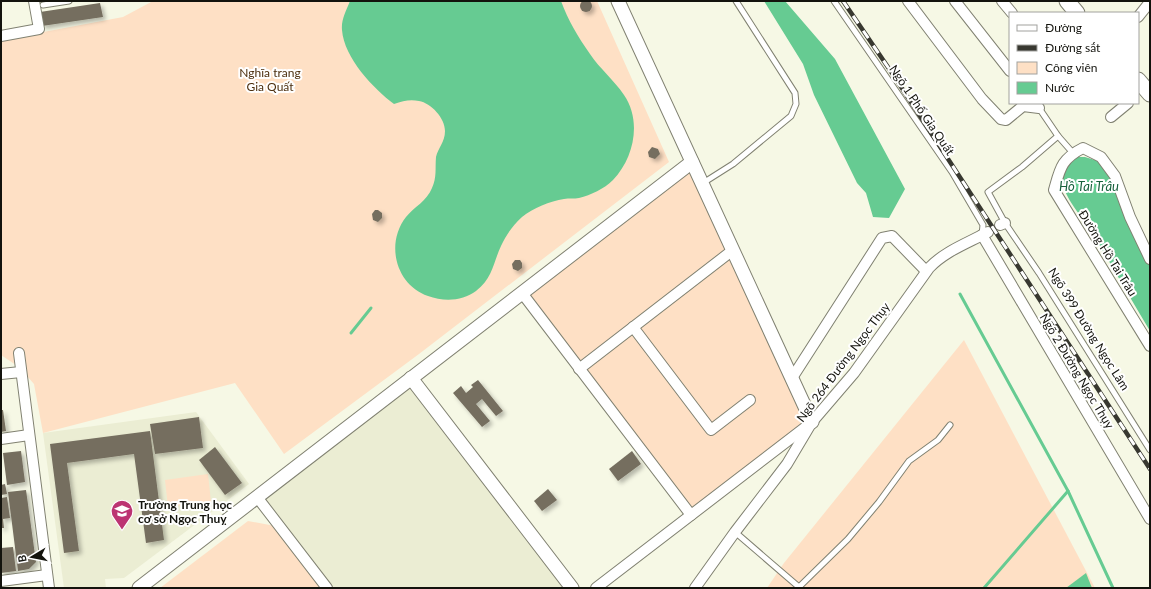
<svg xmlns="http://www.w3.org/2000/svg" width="1151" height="589" viewBox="0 0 1151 589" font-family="Lato,sans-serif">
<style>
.built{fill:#ebedd3}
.green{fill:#fee0c5}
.water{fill:#66cb92}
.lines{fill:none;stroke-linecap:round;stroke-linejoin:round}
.stream{stroke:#66cb92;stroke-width:3}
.building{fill:#756e5f;filter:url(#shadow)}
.service-casing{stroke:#808171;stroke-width:7}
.minor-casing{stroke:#808171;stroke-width:12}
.tertiary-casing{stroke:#808171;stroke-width:15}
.secondary-casing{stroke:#808171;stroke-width:17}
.service{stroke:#fff;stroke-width:5}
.minor{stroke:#fff;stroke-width:10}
.tertiary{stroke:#fff;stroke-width:13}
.secondary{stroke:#fff;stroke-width:15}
.rail-casing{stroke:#383830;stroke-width:4.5}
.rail{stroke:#fff;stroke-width:3;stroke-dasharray:9;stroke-linecap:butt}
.labels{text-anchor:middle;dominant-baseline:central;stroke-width:4;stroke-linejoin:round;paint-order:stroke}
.park-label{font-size:12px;fill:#4c2f0f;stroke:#fff}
.street-label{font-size:12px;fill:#13130d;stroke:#fff}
.poi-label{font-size:12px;font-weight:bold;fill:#13130d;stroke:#fff;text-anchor:start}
.water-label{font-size:13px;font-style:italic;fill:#18623d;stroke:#fff}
</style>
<defs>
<filter id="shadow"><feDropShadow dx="3" dy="3" stdDeviation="2" flood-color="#0004"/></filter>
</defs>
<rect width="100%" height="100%" fill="#f6f8e5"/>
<g class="built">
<polygon points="411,378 572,588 322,588 257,497"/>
<polygon points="196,412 249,484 124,578 105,579 106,588 64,588 43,433"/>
</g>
<g class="green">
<polygon points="153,1 597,1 669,162 419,354 284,454 235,383 43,433 34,384 19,367 1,355 1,40 123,17"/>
<polygon points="692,162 812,422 691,515 522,293"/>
<polygon points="964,340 1095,588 767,588 784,563"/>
<polygon points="208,474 211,502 168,507 165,480"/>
<polygon points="248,521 275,526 322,588 160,588"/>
</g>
<g class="water">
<path d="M350 1H561C568 20 578 37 590 54 600 69 614 80 624 95 642 121 634 158 613 180 604 189 591 195 579 198 574 199 569 198 564 199 550 201 533 208 522 217 513 225 506 235 501 246 493 263 493 278 476 291 463 301 444 302 428 296 396 285 385 244 406 217 414 207 427 201 432 188 437 177 435 169 436 157 438 148 445 142 445 131 445 118 431 103 419 101 410 99 403 101 394 104 374 89 344 58 342 30 341 20 346 11 350 1Z"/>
<polygon points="764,1 785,1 835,59 905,189 889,218 873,217 866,193 857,183 814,95 803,64"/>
<path d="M1078 157H1085L1098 161 1109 175 1150 263V331C1130 298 1111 264 1091 231 1082 217 1064 197 1062 181 1061 170 1069 161 1078 157Z"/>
<polygon points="1086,573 1092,588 1066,588"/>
</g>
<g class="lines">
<g class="stream">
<polyline points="960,294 1068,491 1113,588"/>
<polyline points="351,333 371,308"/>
<polyline points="984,588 1068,491"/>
</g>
</g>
<g class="building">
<circle cx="586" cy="6" r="6"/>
<polygon points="100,3 103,17 42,26 40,12"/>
<polygon points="652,147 658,149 660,154 655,159 649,157 648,152"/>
<polygon points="375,210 378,210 382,213 382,218 378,222 373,220 372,214"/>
<polygon points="515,260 520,260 522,263 522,268 518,271 513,269 512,264"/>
<polygon points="478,380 503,411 496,416 482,399 476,404 490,421 482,427 453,393 461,386 466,393 473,387 471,385"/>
<polygon points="1,410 3,410 6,431 1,432"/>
<polygon points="199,417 203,448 155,454 150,424"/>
<polygon points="150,431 164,540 146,543 134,454 67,463 79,551 64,553 50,444"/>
<polygon points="215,447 242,483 225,495 199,460"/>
<polygon points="21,451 25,482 7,485 3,453"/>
<polygon points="632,451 641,464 618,481 609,469"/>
<polygon points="5,484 7,494 1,495 1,485"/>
<polygon points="548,489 557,500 542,511 534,501"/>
<polygon points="26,490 36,562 29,569 18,571 8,492"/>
<polygon points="7,497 10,518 3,519 4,528 1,528 1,498"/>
<polygon points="13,547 16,571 1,573 1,548"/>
</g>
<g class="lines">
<g class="service-casing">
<g id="service">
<polyline points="834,1 952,172 983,225 982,235"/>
<polyline points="43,5 69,1"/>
<polyline points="1039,108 1058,136 1073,153"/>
<polyline points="1058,136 1022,167 988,192 1005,223 1039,273 1150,450"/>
<polyline points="703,183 733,164 791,116 796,104 795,93 736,1"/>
<polyline points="735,532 800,588"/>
<polyline points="798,588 848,539 879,502 909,461 938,440 950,425"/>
</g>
</g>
<g class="minor-casing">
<g id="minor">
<polyline points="908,1 982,99 1001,119 1006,120 1023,106 1039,108"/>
<polyline points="955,1 1010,71"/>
<polyline points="1002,1 1012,13"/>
<polyline points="1138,17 1150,2"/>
<polyline points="1,36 39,29 34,1"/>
<polyline points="1111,117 1128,103"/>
<polyline points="1000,225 1005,223"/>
<polyline points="982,235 1150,519"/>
<path d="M1150 259 1130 217 1115 176 1101 157 1083 148C1061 159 1060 169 1054 190L1150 346"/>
<polyline points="522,293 691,515"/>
<polyline points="633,327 711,430 750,400"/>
<polyline points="19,353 49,588"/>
<polyline points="579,369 733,250"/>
<polyline points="1,374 21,372"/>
<polyline points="792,378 882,238 892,236 926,271"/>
<polyline points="1,439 29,435"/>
<polyline points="257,497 327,588"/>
<polyline points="1,581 47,575"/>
<polyline points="596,588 807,426"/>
<path d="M695 588 735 532 787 464 812 422 854 373 929 268C945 251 968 243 988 232"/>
</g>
</g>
<g class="tertiary-casing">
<g id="tertiary">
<polyline points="618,1 812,422"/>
<polyline points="411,378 572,588"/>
<polyline points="139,588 692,162"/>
</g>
</g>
<g class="secondary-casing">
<g id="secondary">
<polyline points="1067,1 1077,13"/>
<polyline points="1138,80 1150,94"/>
</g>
</g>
<use href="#service" class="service"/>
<use href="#minor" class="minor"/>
<use href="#tertiary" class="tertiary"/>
<use href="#secondary" class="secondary"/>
<g class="rail-casing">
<polyline id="rail" points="843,1 894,76 1150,469"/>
</g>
<use href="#rail" class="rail"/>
</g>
<defs>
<g id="school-pin" transform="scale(1.15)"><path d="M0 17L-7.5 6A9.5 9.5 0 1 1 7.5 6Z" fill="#bc3472" stroke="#fff"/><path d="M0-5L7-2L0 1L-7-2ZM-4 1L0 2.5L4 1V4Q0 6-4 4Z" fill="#fff"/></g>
</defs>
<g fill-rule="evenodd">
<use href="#school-pin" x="122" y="511"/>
</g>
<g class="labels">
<g class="park-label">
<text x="270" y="72">Nghĩa trang<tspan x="270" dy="14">Gia Quất</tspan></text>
</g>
<g class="street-label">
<text transform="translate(922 110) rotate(56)">Ngõ 1 Phố Gia Quất</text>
<text transform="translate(1108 253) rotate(58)">Đường Hồ Tai Trâu</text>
<text transform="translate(1089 329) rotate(58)">Ngõ 399 Đường Ngọc Lâm</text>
<text transform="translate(843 362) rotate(-53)">Ngõ 264 Đường Ngọc Thụy</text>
<text transform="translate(1077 371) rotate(59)">Ngõ 2 Đường Ngọc Thụy</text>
</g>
<g class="poi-label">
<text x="138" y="504">Trường Trung học<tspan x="138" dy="14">cơ sở Ngọc Thuỵ</tspan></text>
</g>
<g class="water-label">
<text x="1089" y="186">Hồ Tai Trâu</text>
</g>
</g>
<rect width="1151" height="589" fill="none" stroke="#13130d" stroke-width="4"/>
<rect x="1009" y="12" width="130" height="92" fill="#ffffff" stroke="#a1a19e"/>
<rect x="1017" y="25" width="20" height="6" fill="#ffffff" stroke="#a1a19e"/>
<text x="1045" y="32" font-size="12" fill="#13130d">Đường</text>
<rect x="1017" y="45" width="20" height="6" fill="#383830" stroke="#a1a19e"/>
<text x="1045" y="52" font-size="12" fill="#13130d">Đường sắt</text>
<rect x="1017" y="62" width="20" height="12" fill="#fee0c5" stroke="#a1a19e"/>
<text x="1045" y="72" font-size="12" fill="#13130d">Công viên</text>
<rect x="1017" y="82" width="20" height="12" fill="#66cb92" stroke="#a1a19e"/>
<text x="1045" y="92" font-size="12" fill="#13130d">Nước</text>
<g transform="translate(32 557) rotate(260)" stroke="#ffffff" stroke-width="3" paint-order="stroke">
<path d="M0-3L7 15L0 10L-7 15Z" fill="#13130d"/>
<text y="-6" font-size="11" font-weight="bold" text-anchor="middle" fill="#13130d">B</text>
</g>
</svg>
